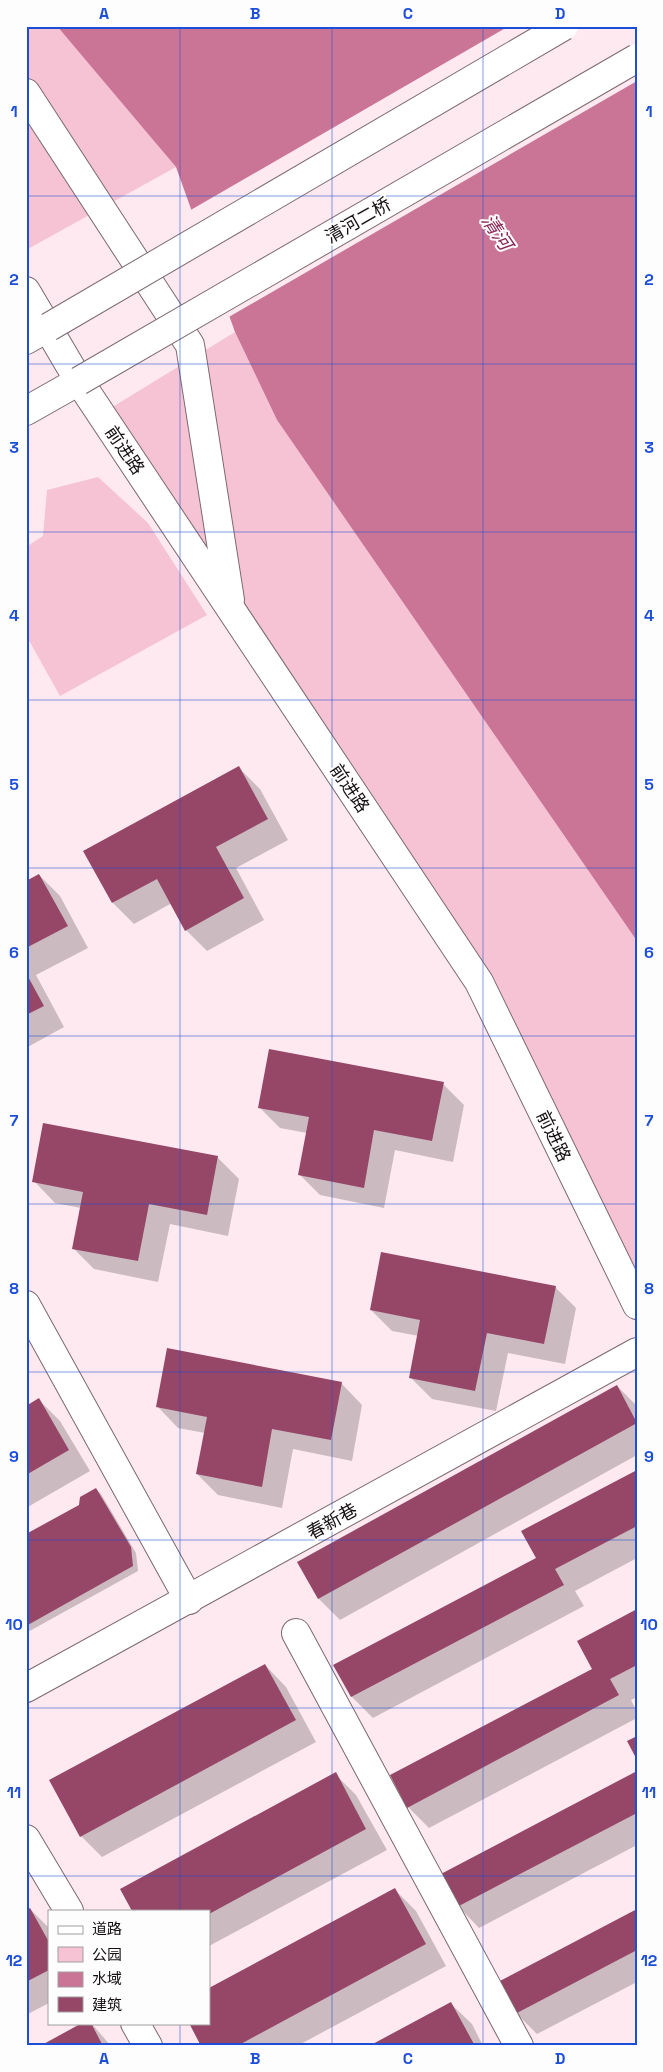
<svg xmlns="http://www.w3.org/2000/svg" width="663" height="2072" viewBox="0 0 663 2072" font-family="'Space Grotesk','Noto Sans SC',sans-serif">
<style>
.green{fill:#f6c3d4}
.water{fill:#ca7596}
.pier{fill:#fee9f0}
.shadow{fill:#0003}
.building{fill:#964667}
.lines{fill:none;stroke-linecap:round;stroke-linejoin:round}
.minor-casing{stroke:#7b696f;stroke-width:30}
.major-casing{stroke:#7b696f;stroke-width:30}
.minor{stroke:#fff;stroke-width:28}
.major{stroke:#fff;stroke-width:28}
.major-bridge-casing{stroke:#7b696f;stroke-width:30;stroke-linecap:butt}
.major-bridge{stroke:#fff;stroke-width:28}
.grid{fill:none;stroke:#1d4ed8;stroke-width:1;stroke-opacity:0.55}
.labels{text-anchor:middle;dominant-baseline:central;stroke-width:4;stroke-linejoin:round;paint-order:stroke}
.street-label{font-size:18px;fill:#161012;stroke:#fdfdfd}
.water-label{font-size:19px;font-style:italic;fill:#8a2454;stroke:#fdfdfd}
.neatline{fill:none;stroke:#1d4ed8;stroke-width:2}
.grid-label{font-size:16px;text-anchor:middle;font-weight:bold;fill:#1d4ed8}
</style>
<rect width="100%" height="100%" fill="#fee9f0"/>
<g class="green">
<polygon points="26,26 60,26 176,167 26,250"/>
<polygon points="235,332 277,420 637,941 637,1305 479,981 101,414"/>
<polygon points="98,477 148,523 207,615 60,696 26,635 26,547 43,536 47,490"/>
</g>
<polygon class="water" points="57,26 627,26 637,39 637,941 277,420 235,332 176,167"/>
<polygon class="pier" points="509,26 630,26 637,35 637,81 227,318 189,211"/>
<g class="shadow">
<polygon points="239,768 260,789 288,840 236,868 264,920 207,951 186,930 172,903 134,924 113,903"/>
<polygon points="39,875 60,896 88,948 36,975 64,1027 26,1048 26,882"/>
<polygon points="443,1084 464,1105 453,1162 395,1150 384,1208 320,1195 299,1174 307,1133 280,1128 259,1107"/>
<polygon points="44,1124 218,1158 239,1179 228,1236 170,1224 158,1282 94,1269 73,1248 81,1208 55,1203 34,1181"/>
<polygon points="555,1287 576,1308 565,1364 508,1353 496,1411 432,1399 411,1378 419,1336 392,1331 371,1310"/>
<polygon points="341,1383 362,1405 352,1461 293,1449 282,1508 218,1495 197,1474 205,1433 178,1428 157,1406"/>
<polygon points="617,1386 637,1406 637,1455 340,1620 319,1599 299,1563"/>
<polygon points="39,1400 60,1421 90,1471 26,1508 26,1407"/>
<polygon points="637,1471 637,1558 575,1591 584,1606 373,1718 352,1697 335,1666 538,1559"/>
<polygon points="96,1489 101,1494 136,1553 138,1571 26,1633 26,1536 80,1506"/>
<polygon points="637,1611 637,1697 631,1700 637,1712 637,1718 429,1828 408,1807 594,1669"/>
<polygon points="265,1665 286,1687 316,1742 102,1857 81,1836"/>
<polygon points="637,1773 637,1845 479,1928 458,1906"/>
<polygon points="335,1774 356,1795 387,1850 209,1946 209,1911"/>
<polygon points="395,1890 416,1911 446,1966 297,2046 203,2046 209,2023 209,1990"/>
<polygon points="30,1909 49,1928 49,2003 26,2015 26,1911"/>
<polygon points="637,1910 637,1982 537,2034 516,2013"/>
<polygon points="450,2003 472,2024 483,2046 371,2046"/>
<polygon points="91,2023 111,2046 42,2046"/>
</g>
<g class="building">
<polygon points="239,766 268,819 216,847 244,898 185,931 157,879 112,903 83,851"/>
<polygon points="39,874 68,926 26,948 26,881"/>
<polygon points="26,973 44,1006 26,1015"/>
<polygon points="269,1049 444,1082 432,1141 374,1130 364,1188 298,1175 309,1117 258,1108"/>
<polygon points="43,1123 218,1156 207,1215 149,1204 138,1261 72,1249 83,1192 32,1182"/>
<polygon points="381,1252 556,1286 544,1344 487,1333 475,1391 409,1378 420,1320 370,1310"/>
<polygon points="167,1348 342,1382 331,1440 272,1429 262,1487 196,1474 207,1417 156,1407"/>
<polygon points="617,1385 637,1423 318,1599 297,1562"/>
<polygon points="39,1398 69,1450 26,1475 26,1406"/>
<polygon points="637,1470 637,1526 555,1569 564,1585 351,1697 333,1665 536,1558 521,1531"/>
<polygon points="96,1488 131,1547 133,1566 26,1626 26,1534 79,1505 80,1497"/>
<polygon points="637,1609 637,1665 610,1679 619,1695 407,1808 390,1775 592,1669 577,1641"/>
<polygon points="265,1664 296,1720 80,1837 49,1780"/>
<polygon points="637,1736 637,1760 627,1741"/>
<polygon points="637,1771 637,1813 457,1907 439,1875"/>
<polygon points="336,1772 366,1829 209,1914 209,1911 132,1911 120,1889"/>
<polygon points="395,1888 426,1944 237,2046 201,2046 189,2023 209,2023 209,1988"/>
<polygon points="30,1908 49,1942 49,1970 26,1982 26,1910"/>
<polygon points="637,1909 637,1950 515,2014 498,1982"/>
<polygon points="451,2002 475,2046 369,2046"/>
<polygon points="82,2023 91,2023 103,2046 40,2046"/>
</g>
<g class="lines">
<g class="minor-casing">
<g id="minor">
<polyline points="26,93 190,345 230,600"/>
<polyline points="26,291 79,381 479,982 637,1305"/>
<polyline points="26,1305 189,1600"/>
<polyline points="296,1633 519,2046"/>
<polyline points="26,1688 637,1352"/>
<polyline points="26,1839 69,1911"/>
<polyline points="135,2023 148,2046"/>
</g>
</g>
<g class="major-casing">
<g id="major">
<polyline points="26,340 49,327"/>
<polyline points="26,411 79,381"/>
</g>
</g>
<use href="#minor" class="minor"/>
<use href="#major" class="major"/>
<g class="major-bridge-casing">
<g id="major-bridge">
<polyline points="49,327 564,26"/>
<polyline points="79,381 637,58"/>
</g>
</g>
<use href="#major-bridge" class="major-bridge"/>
</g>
<path class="grid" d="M180 26V1911M332 26V2046M483 26V2046M26 196H637M26 364H637M26 532H637M26 700H637M26 868H637M26 1036H637M26 1204H637M26 1372H637M26 1540H637M26 1708H637M26 1876H637M180 2023V2046"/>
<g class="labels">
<g class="street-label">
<text transform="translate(358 220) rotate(-30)">清河二桥</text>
<text transform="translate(125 450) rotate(56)">前进路</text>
<text transform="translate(350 788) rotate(56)">前进路</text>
<text transform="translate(554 1136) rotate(64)">前进路</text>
<text transform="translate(332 1521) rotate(-29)">春新巷</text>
</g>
<g class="water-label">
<text transform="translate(497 232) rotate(56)">清河</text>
</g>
</g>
<rect width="663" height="2072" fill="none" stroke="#fdfdfd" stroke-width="55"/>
<rect x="48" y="1910" width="162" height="115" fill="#fdfdfd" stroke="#a19e9f"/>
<rect x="58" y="1926" width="25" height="8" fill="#ffffff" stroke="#a19e9f"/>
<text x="92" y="1934" font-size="15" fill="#161012">道路</text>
<rect x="58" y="1947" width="25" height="15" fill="#f6c3d4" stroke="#a19e9f"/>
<text x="92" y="1960" font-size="15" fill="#161012">公园</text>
<rect x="58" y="1972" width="25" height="15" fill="#ca7596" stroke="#a19e9f"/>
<text x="92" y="1984" font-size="15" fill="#161012">水域</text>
<rect x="58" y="1997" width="25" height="15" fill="#964667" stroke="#a19e9f"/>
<text x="92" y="2010" font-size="15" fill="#161012">建筑</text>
<rect x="28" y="28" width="608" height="2016" class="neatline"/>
<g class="grid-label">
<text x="104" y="19">A</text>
<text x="255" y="19">B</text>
<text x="408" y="19">C</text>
<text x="560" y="19">D</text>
<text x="14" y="117">1</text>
<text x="649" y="117">1</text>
<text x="14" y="285">2</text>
<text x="649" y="285">2</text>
<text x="14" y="453">3</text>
<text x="649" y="453">3</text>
<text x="14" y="621">4</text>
<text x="649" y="621">4</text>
<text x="14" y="790">5</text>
<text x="649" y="790">5</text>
<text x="14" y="958">6</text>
<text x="649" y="958">6</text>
<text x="14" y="1126">7</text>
<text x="649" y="1126">7</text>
<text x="14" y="1294">8</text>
<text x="649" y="1294">8</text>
<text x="14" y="1462">9</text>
<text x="649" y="1462">9</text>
<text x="14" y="1630">10</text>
<text x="649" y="1630">10</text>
<text x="14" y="1798">11</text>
<text x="649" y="1798">11</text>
<text x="14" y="1966">12</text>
<text x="649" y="1966">12</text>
<text x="104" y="2064">A</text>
<text x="255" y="2064">B</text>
<text x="408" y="2064">C</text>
<text x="560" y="2064">D</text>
</g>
</svg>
